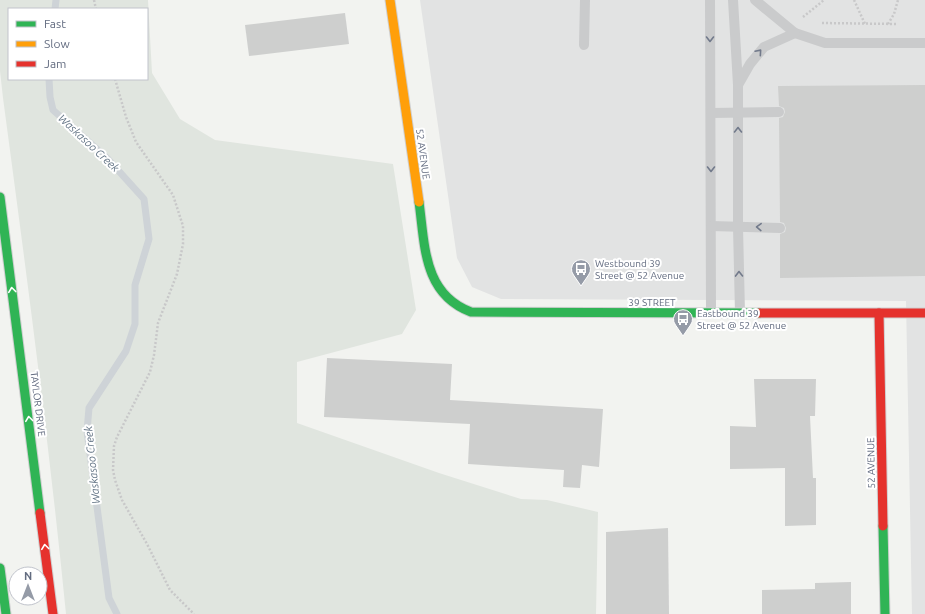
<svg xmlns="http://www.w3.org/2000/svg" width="925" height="614" viewBox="0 0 925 614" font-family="Ubuntu,sans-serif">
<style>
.built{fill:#e2e3e3}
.green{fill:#e0e5df;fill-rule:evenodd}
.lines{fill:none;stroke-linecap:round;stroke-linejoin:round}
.stream{stroke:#ced3d7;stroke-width:7}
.building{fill:#cecfce}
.fast-casing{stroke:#cfcfd0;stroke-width:11}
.slow-casing{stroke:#cfcfd0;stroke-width:11}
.jam-casing{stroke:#cfcfd0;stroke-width:11}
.path{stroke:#c8c8c9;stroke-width:2.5;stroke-dasharray:2 2;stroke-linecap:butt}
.lane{stroke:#cacbcc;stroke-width:10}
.fast{stroke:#30b455;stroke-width:9}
.slow{stroke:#ff9f0a;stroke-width:9}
.jam{stroke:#e5322d;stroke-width:9}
.oneway{stroke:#727a8b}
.oneway2{stroke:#fff}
.labels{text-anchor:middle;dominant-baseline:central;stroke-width:4;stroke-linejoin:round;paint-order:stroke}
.street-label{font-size:10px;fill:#636c80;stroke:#fff}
.poi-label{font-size:10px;fill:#636c80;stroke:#fff;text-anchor:start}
.water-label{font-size:11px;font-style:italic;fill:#637485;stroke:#fff}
</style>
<rect width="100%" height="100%" fill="#f2f3f0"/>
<polygon class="built" points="420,0 925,0 925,614 912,614 906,301 501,299 472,287 457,258"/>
<path class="green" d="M0 0H148L152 73 180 119 215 140 393 164 416 310 402 334 297 362V423L439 473 521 499 547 500 598 512 596 614H66C49 442 26 270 3 98L0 71ZM9 9H147V79H9Z"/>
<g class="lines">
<g class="stream">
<polyline points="55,9 56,0"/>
<polyline points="49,79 50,97 53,110 107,158 144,199 149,239 135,285 135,324 126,351 89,408 87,431 109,598 117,614"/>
</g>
</g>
<g class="building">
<polygon points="345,13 349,44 249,56 245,25"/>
<polygon points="925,85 925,276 780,278 780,234 785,232 786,228 784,223 780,222 779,118 783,117 785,112 784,108 779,106 778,86"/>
<polygon points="327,358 452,364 450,400 603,409 599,467 582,465 580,488 563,487 564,470 468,464 470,424 324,417"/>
<polygon points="754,379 816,379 815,416 810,416 813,478 816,478 816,525 785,526 785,468 730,469 730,426 756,427"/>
<polygon points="668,528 669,614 606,614 606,532"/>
<polygon points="851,582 851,614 762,614 762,590 815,589 815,583"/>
</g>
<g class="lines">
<g class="fast-casing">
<g id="fast">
<polyline points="0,197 40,513"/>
<path d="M419 202C425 245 423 294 471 312L759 313"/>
<polyline points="883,526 885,614"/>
<polyline points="0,568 6,614"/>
</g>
</g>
<g class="slow-casing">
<polyline id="slow" points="390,0 419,202"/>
</g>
<g class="jam-casing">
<g id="jam">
<polyline points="759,313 925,313"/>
<polyline points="879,313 883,526"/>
<polyline points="40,513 53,614"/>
</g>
</g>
<g class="path">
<polyline points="94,0 96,9"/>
<polyline points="854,0 865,24"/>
<polyline points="803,17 824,0"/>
<polyline points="822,23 897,24"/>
<polyline points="888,24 894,14 898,0"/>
<polyline points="115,79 126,117 136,142 173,195 183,226 183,244 177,274 158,323 154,355 150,372 117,437 114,446 113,470 115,480 122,500 147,544 170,590 194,614"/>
</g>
<g class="lane">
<polyline points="710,0 711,313"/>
<polyline points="733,0 738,85 738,227 740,313"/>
<polyline points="755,0 795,33 825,43 925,43"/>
<polyline points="584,45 585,0"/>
<polyline points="738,85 750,64 764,47 795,33"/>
<polyline points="711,113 779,112"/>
<polyline points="711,226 780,228"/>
</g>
<use href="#fast" class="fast"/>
<use href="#slow" class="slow"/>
<use href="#jam" class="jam"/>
</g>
<defs><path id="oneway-chevron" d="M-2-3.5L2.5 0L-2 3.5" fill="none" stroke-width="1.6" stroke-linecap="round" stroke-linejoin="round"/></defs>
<g class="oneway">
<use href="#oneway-chevron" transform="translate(710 39) rotate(90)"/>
<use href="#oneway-chevron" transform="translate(759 52) rotate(-49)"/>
<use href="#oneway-chevron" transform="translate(738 130) rotate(-90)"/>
<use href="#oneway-chevron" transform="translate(711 169) rotate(90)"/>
<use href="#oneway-chevron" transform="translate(759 227) rotate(-178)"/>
<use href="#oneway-chevron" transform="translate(739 274) rotate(-91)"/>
</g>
<g class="oneway2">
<use href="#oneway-chevron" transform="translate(12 290) rotate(-97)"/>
<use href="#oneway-chevron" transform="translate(29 419) rotate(-97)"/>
<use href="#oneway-chevron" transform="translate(45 547) rotate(-97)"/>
</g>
<defs>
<g id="bus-pin" transform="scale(1)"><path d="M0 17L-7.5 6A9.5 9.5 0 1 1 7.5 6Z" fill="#959ba7" stroke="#fff"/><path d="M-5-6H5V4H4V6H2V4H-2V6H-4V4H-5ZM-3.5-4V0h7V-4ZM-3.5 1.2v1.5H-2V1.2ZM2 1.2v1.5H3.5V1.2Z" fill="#fff"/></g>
</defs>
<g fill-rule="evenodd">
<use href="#bus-pin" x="581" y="269"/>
<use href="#bus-pin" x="683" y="319"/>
</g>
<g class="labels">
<g class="street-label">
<text transform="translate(423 154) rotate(82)">52 AVENUE</text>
<text x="652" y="302">39 STREET</text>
<text transform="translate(38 404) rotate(83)">TAYLOR DRIVE</text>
<text transform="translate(871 463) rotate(-91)">52 AVENUE</text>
</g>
<g class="poi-label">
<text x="595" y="263">Westbound 39<tspan x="595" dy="12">Street @ 52 Avenue</tspan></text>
<text x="697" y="313">Eastbound 39<tspan x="697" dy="12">Street @ 52 Avenue</tspan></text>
</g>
<g class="water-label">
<text transform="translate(89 143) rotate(43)">Waskasoo Creek</text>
<text transform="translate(92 465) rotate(-96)">Waskasoo Creek</text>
</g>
</g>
<rect x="8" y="8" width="140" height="72" fill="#ffffff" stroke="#c1c4cc"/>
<rect x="16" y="21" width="20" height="6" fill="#30b455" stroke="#c1c4cc"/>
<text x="44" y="28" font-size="12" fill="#636c80">Fast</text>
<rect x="16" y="41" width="20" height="6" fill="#ff9f0a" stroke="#c1c4cc"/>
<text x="44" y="48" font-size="12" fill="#636c80">Slow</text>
<rect x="16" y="61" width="20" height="6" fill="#e5322d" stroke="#c1c4cc"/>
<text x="44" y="68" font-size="12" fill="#636c80">Jam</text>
<g transform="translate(28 586)"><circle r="19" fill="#ffffff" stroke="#c1c4cc"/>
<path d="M0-3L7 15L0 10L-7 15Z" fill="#959ba7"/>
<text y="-6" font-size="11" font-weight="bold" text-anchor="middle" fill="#636c80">N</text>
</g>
</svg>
